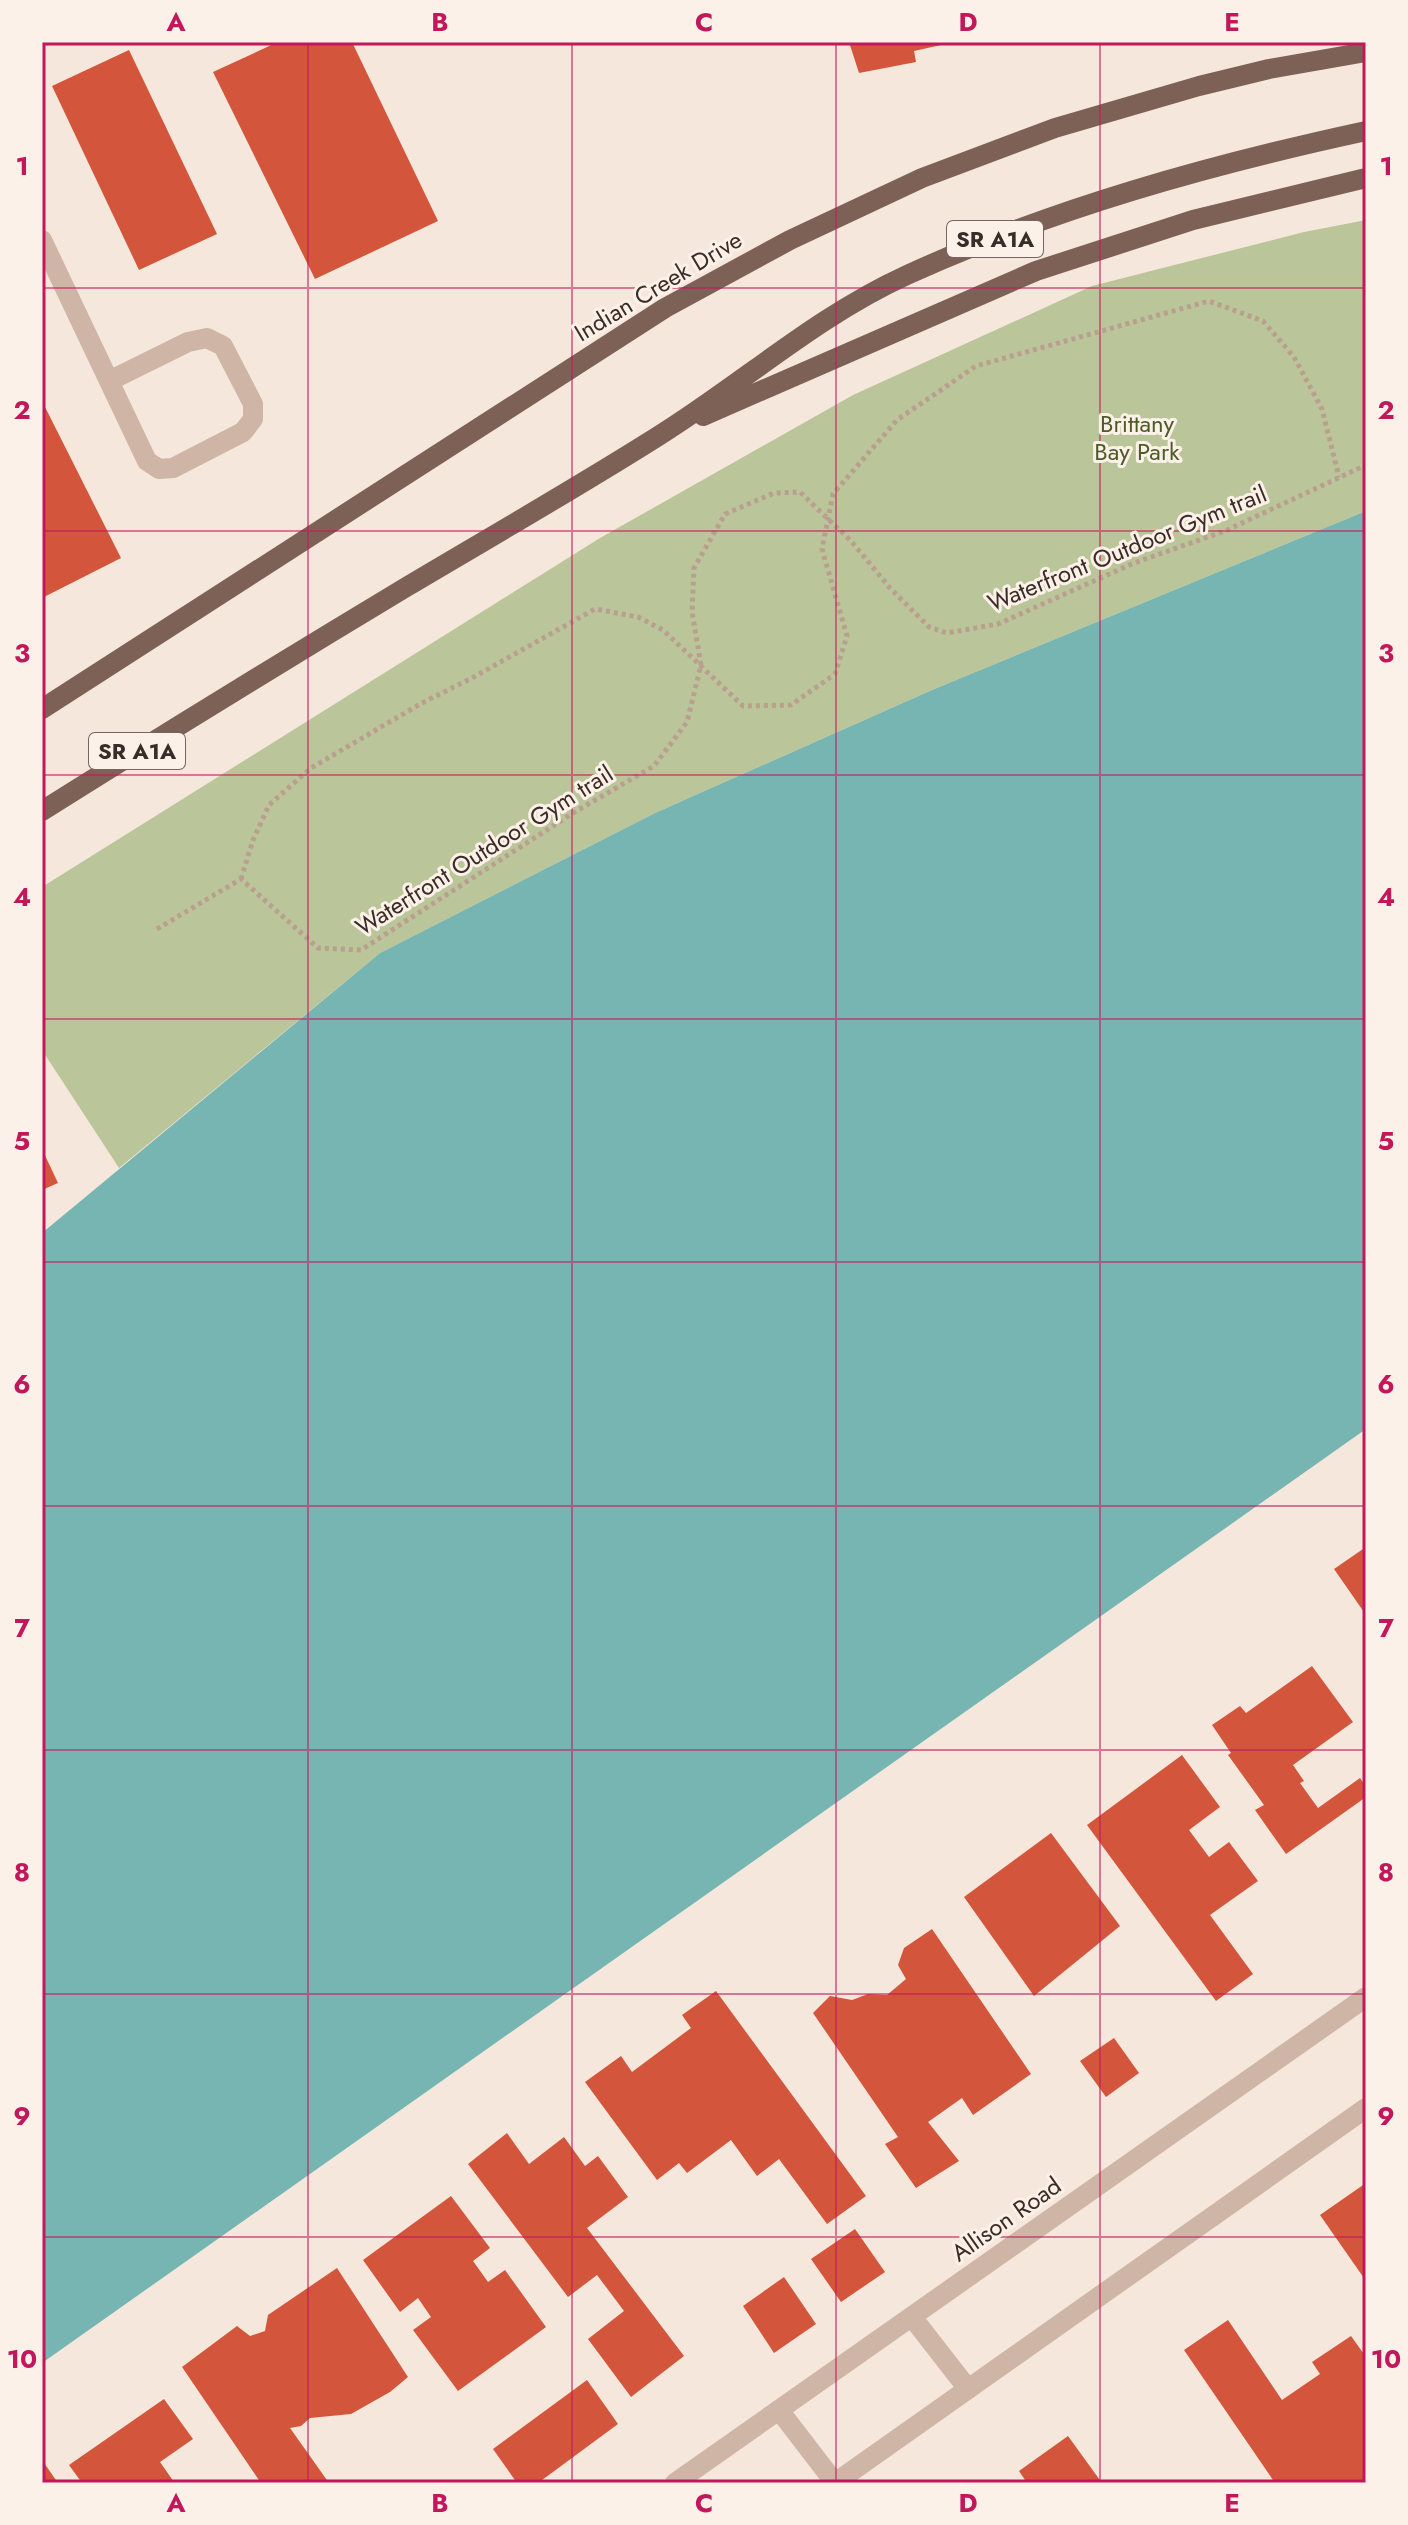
<svg xmlns="http://www.w3.org/2000/svg" width="1408" height="2525" viewBox="0 0 1408 2525" font-family="Jost,sans-serif">
<style>
.green{fill:#bac699}
.water{fill:#77b5b3}
.building{fill:#d3553b}
.lines{fill:none;stroke-linecap:round;stroke-linejoin:round}
.path{stroke:#ba9f90;stroke-width:5;stroke-dasharray:4 4;stroke-linecap:butt}
.minor{stroke:#ceb5a6;stroke-width:20}
.major{stroke:#7d6157;stroke-width:20}
.grid{fill:none;stroke:#c2185b;stroke-width:2;stroke-opacity:0.55}
.labels{text-anchor:middle;dominant-baseline:central;stroke-width:6;stroke-linejoin:round;paint-order:stroke}
.shield{fill:#fcf1e8;stroke:#746761;stroke-width:2}
.shield-label{font-size:22px;font-weight:bold;fill:#3a2c27}
.street-label{font-size:24px;fill:#3a2c27;stroke:#fcf1e8}
.park-label{font-size:24px;fill:#4c5b28;stroke:#fcf1e8}
.neatline{fill:none;stroke:#c2185b;stroke-width:3}
.grid-label{font-size:26px;text-anchor:middle;font-weight:bold;fill:#c2185b}
</style>
<rect width="100%" height="100%" fill="#f5e7db"/>
<polygon class="green" points="1366,220 1366,511 932,690 655,813 380,953 119,1168 42,1050 42,887 600,538 853,395 1092,286 1304,232"/>
<polygon class="water" points="1366,511 1366,1429 42,2363 42,1233 380,953 655,813 932,690"/>
<g class="building">
<polygon points="278,42 352,42 438,221 315,279 213,72"/>
<polygon points="849,42 950,42 950,43 914,51 916,62 859,73"/>
<polygon points="129,50 217,234 139,270 52,86"/>
<polygon points="42,401 121,558 42,598"/>
<polygon points="42,1149 58,1183 42,1190"/>
<polygon points="1366,1547 1366,1615 1334,1569"/>
<polygon points="1312,1666 1353,1722 1293,1765 1304,1781 1300,1783 1318,1808 1360,1778 1366,1787 1366,1797 1286,1854 1255,1810 1264,1805 1228,1755 1231,1753 1212,1725 1240,1706 1246,1713"/>
<polygon points="1182,1755 1220,1807 1189,1830 1209,1857 1229,1842 1258,1881 1210,1915 1253,1974 1216,2001 1087,1825"/>
<polygon points="1051,1833 1120,1926 1034,1996 964,1897"/>
<polygon points="932,1929 1031,2074 973,2115 962,2098 928,2122 959,2161 916,2188 885,2144 898,2137 813,2013 830,1996 852,2000 868,1994 887,1995 906,1979 898,1965 904,1948"/>
<polygon points="716,1991 866,2196 827,2224 779,2159 757,2176 731,2140 687,2173 679,2163 657,2180 585,2082 621,2056 632,2072 691,2028 682,2015"/>
<polygon points="1114,2038 1139,2073 1106,2097 1080,2061"/>
<polygon points="507,2133 529,2164 564,2137 585,2166 598,2156 628,2197 587,2228 684,2356 631,2397 588,2339 624,2311 597,2275 568,2297 468,2164"/>
<polygon points="1366,2183 1366,2281 1320,2215"/>
<polygon points="451,2196 490,2248 473,2261 488,2282 505,2270 546,2327 458,2391 413,2330 431,2317 418,2298 400,2312 363,2260"/>
<polygon points="855,2229 885,2272 841,2302 811,2259"/>
<polygon points="337,2268 408,2377 390,2392 351,2414 310,2418 301,2426 290,2428 329,2483 261,2483 182,2367 237,2326 250,2336 265,2331 268,2315"/>
<polygon points="784,2277 816,2324 774,2353 743,2306"/>
<polygon points="1228,2320 1282,2400 1320,2374 1312,2362 1351,2336 1366,2357 1366,2483 1275,2483 1184,2350"/>
<polygon points="587,2380 618,2424 538,2483 517,2483 493,2449"/>
<polygon points="164,2399 193,2439 160,2462 174,2482 82,2483 69,2465"/>
<polygon points="1068,2436 1102,2483 1027,2483 1019,2471"/>
<polygon points="42,2460 58,2483 42,2483"/>
</g>
<g class="lines">
<g class="path">
<polyline points="241,879 253,840 269,805 311,768 422,703 472,678 595,609 638,617 663,630 743,706 791,705 835,674 847,636 822,549 833,494 897,420 976,366 1209,301 1263,321 1294,357 1322,409 1339,477"/>
<polyline points="157,929 241,879 318,948 361,950 573,813 654,766 687,722 701,665 692,612 694,568 725,514 774,493 800,492 852,542 890,588 929,627 947,633 998,624 1134,563 1225,531 1366,465"/>
</g>
<g class="minor">
<polyline points="42,240 147,461 159,469 173,468 243,432 253,419 253,404 223,346 207,338 188,342 109,381"/>
<polyline points="912,2317 968,2389"/>
<polyline points="779,2410 835,2483"/>
<polyline points="675,2483 1366,1997"/>
<polyline points="835,2483 1366,2108"/>
</g>
<g class="major">
<polyline points="703,416 1036,271 1193,220 1366,178"/>
<polyline points="42,709 665,308 790,240 922,178 1055,128 1199,86 1269,69 1366,52"/>
<path d="M42 811C163 735 285 660 408 586 492 536 578 487 660 435 743 383 817 316 907 275 1054 208 1209 165 1366 131"/>
</g>
</g>
<path class="grid" d="M308 42V2483M572 42V2483M836 42V2483M1100 42V2483M42 288H1366M42 531H1366M42 775H1366M42 1019H1366M42 1262H1366M42 1506H1366M42 1750H1366M42 1994H1366M42 2237H1366"/>
<g class="labels">
<g class="shield">
<rect x="947" y="221" width="96" height="36" rx="6"/>
<rect x="89" y="733" width="96" height="36" rx="6"/>
</g>
<g class="shield-label">
<text x="995" y="239">SR A1A</text>
<text x="137" y="751">SR A1A</text>
</g>
<g class="street-label">
<text transform="translate(658 286) rotate(-31)">Indian Creek Drive</text>
<text transform="translate(1127 548) rotate(-22)">Waterfront Outdoor Gym trail</text>
<text transform="translate(484 850) rotate(-32)">Waterfront Outdoor Gym trail</text>
<text transform="translate(1006 2219) rotate(-35)">Allison Road</text>
</g>
<g class="park-label">
<text x="1137" y="423">Brittany<tspan x="1137" dy="28">Bay Park</tspan></text>
</g>
</g>
<rect width="1408" height="2525" fill="none" stroke="#fcf1e8" stroke-width="88"/>
<rect x="44" y="44" width="1320" height="2437" class="neatline"/>
<g class="grid-label">
<text x="176" y="31">A</text>
<text x="440" y="31">B</text>
<text x="704" y="31">C</text>
<text x="968" y="31">D</text>
<text x="1232" y="31">E</text>
<text x="22" y="175">1</text>
<text x="1386" y="175">1</text>
<text x="22" y="419">2</text>
<text x="1386" y="419">2</text>
<text x="22" y="662">3</text>
<text x="1386" y="662">3</text>
<text x="22" y="906">4</text>
<text x="1386" y="906">4</text>
<text x="22" y="1150">5</text>
<text x="1386" y="1150">5</text>
<text x="22" y="1393">6</text>
<text x="1386" y="1393">6</text>
<text x="22" y="1637">7</text>
<text x="1386" y="1637">7</text>
<text x="22" y="1881">8</text>
<text x="1386" y="1881">8</text>
<text x="22" y="2125">9</text>
<text x="1386" y="2125">9</text>
<text x="22" y="2368">10</text>
<text x="1386" y="2368">10</text>
<text x="176" y="2512">A</text>
<text x="440" y="2512">B</text>
<text x="704" y="2512">C</text>
<text x="968" y="2512">D</text>
<text x="1232" y="2512">E</text>
</g>
</svg>
